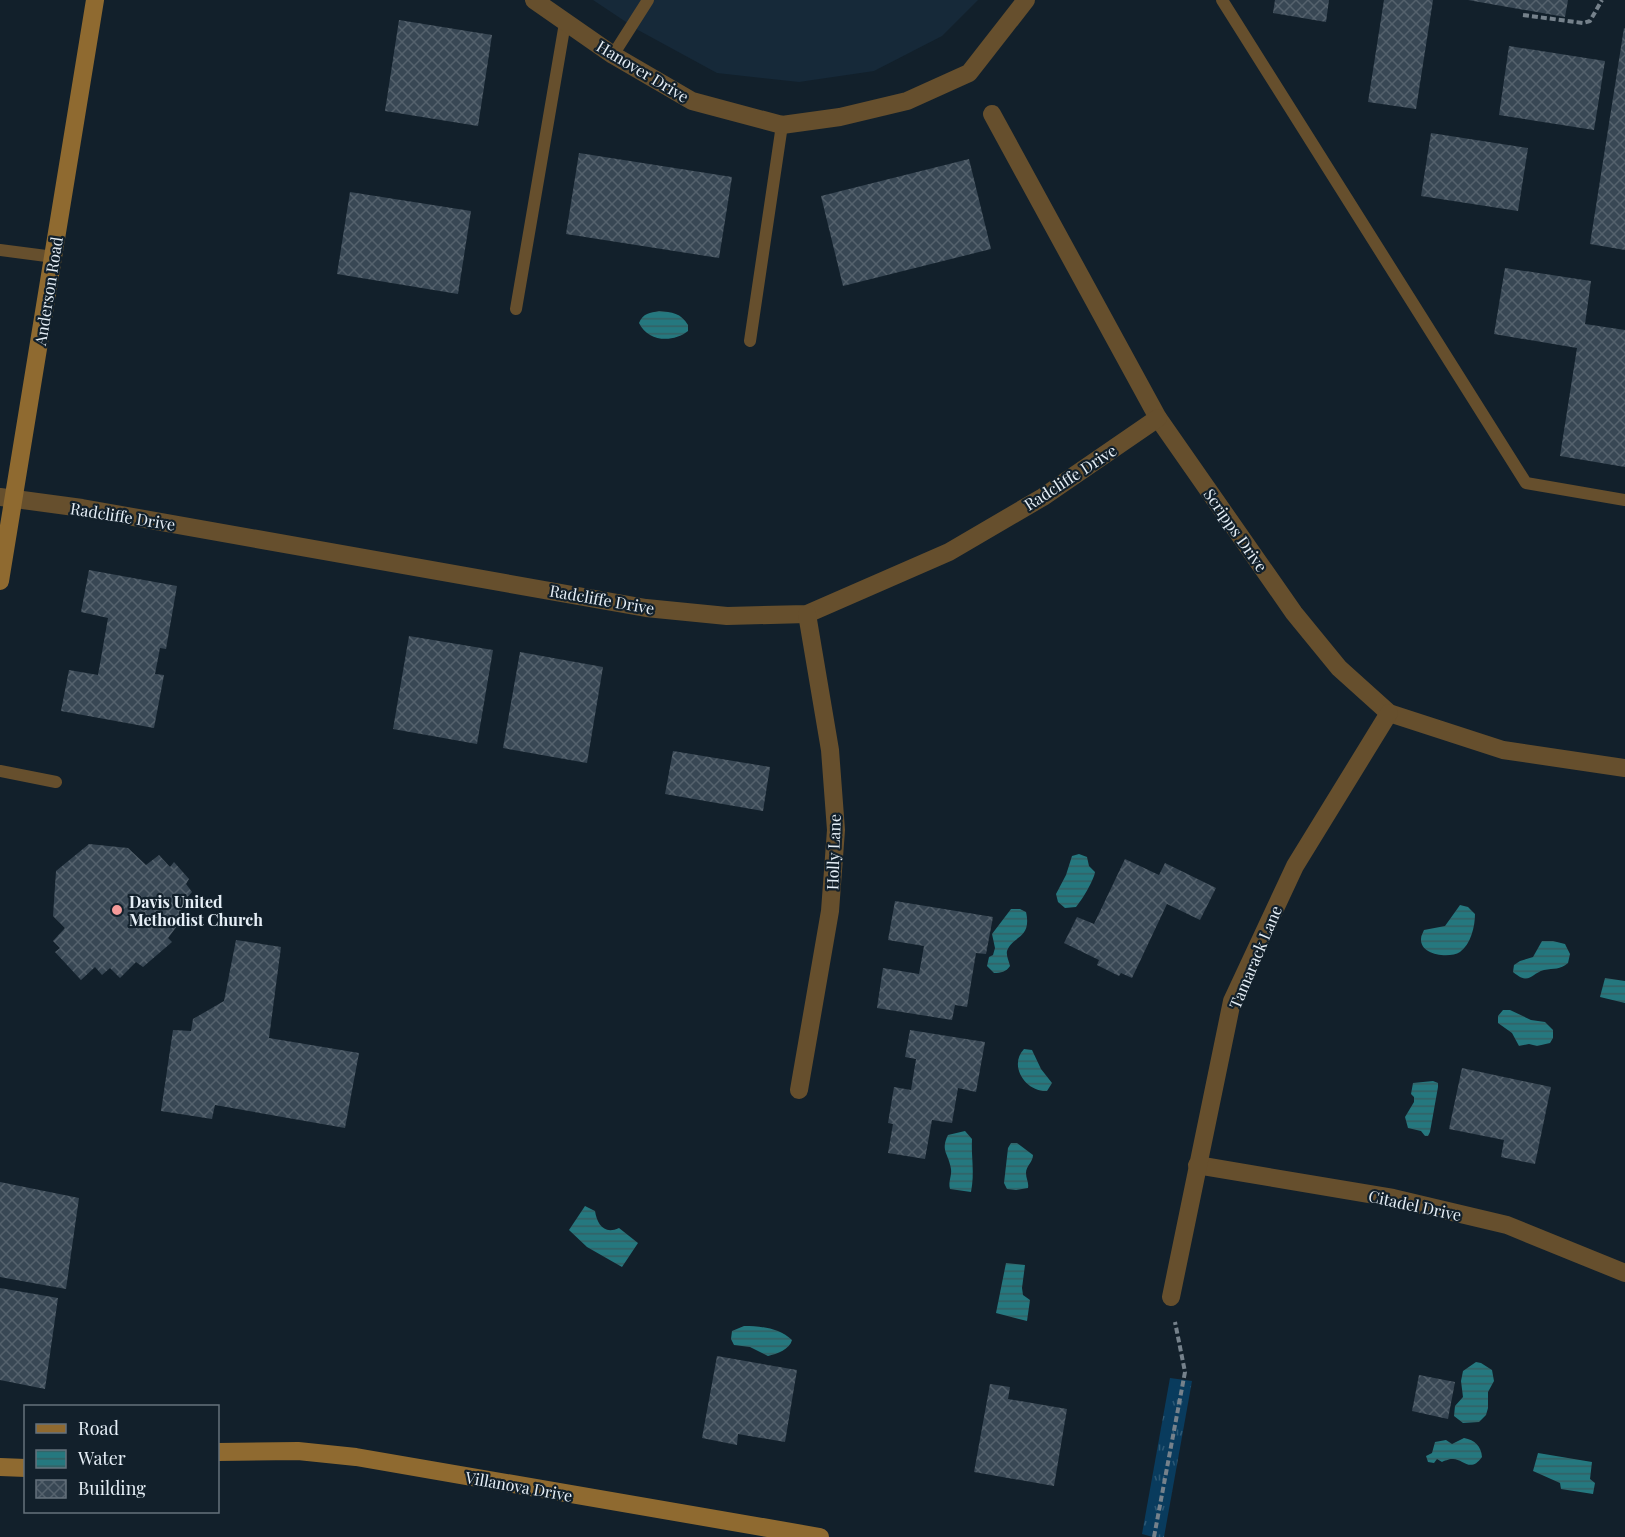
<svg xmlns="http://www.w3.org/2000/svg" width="1625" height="1537" viewBox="0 0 1625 1537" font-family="'Playfair Display',serif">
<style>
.built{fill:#162939}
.grass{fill:url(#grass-tufts)}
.water{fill:url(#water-rules)}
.building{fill:url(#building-cross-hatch)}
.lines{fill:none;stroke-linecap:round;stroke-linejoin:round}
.path{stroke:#75818b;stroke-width:4;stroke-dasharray:6 3;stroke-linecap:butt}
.lane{stroke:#664f2d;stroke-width:12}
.street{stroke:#664f2d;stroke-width:18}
.secondary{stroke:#8f6a30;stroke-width:18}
.poi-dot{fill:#f59b9a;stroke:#12202b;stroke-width:2}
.labels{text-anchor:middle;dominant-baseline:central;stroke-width:4.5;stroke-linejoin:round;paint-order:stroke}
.street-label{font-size:16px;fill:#e5eef6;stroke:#12202b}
.poi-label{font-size:16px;font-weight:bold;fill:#e5eef6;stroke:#12202b;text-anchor:start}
</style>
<defs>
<pattern id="grass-tufts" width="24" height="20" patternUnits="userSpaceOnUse" patternTransform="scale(1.5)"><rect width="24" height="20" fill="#093b5d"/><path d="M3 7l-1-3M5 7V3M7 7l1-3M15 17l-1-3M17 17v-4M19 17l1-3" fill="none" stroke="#2d5875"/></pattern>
<pattern id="water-rules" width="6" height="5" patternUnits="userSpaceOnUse" patternTransform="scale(1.5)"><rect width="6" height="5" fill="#25787f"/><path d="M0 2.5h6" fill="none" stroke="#356064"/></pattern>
<pattern id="building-cross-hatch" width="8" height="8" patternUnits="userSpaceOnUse" patternTransform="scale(1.5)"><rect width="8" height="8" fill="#384754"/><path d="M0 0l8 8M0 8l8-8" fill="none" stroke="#55626d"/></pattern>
</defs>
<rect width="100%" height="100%" fill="#12202b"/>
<polygon class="built" points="593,0 978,0 942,36 874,71 799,82 717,73 638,30"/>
<polygon class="grass" points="1170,1378 1192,1381 1164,1537 1153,1537 1142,1534"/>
<g class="water">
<path d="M659 311C672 312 681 313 688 325V331C673 343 648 342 639 323 643 313 650 313 659 311Z"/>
<path d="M1079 854 1087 857 1089 866 1095 872C1094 880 1082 900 1076 907L1065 908 1058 902 1056 894 1066 875 1072 856Z"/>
<path d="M1460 905 1468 907 1475 914C1475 926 1471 944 1460 952 1449 959 1420 955 1421 939 1421 935 1423 933 1424 930L1445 926Z"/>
<path d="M1011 909H1020L1026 912C1032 939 1013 935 1007 951 1006 956 1009 961 1010 966 1006 972 1001 973 994 973L987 966 989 957 993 955 995 948 992 934Z"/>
<path d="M1542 941H1553L1565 944 1570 954 1568 963C1560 970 1554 968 1544 970 1530 974 1530 986 1513 972L1514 965 1520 961 1533 957Z"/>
<polygon points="1605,978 1625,981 1625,1003 1600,997"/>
<polygon points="1503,1010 1510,1010 1531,1020 1545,1022 1553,1030 1553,1038 1550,1043 1537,1046 1529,1044 1519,1046 1512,1033 1498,1023 1498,1016"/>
<path d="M1024 1049 1032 1050 1041 1069 1052 1083 1047 1091C1026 1092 1008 1066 1024 1049Z"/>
<polygon points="1433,1081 1438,1083 1438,1087 1430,1132 1428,1136 1425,1136 1421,1131 1408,1128 1405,1117 1414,1102 1414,1097 1411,1094 1413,1083"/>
<path d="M965 1131 972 1139C971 1158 975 1172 971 1192L950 1189C948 1181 952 1176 951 1169 949 1154 940 1151 948 1135Z"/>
<path d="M1011 1143H1017L1033 1155C1033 1162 1026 1166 1026 1173 1026 1179 1029 1182 1028 1188L1016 1190 1007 1189 1004 1183 1008 1148Z"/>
<path d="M585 1206 595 1211C597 1224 604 1235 619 1228L638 1243 622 1267 587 1247 569 1230Z"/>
<polygon points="1006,1263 1025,1265 1022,1288 1023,1295 1030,1300 1027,1321 996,1313"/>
<path d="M744 1326C761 1326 779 1328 792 1340 790 1349 777 1354 768 1356L750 1347 734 1345 731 1339 732 1331Z"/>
<polygon points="1476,1362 1481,1363 1492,1370 1494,1381 1488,1392 1488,1408 1486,1415 1479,1422 1463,1423 1454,1416 1455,1406 1463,1397 1461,1381 1463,1371"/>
<path d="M1464 1438C1475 1440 1481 1446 1482 1457 1470 1474 1463 1458 1452 1459 1449 1459 1444 1461 1442 1462L1437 1459 1434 1463 1428 1462 1426 1456 1432 1453 1435 1442 1446 1440 1452 1444Z"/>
<polygon points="1538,1453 1592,1462 1590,1479 1595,1483 1593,1494 1561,1489 1560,1483 1533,1471"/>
</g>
<g class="building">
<polygon points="1275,0 1329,0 1326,22 1273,13"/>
<polygon points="1384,0 1433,0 1416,109 1368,102"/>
<polygon points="1468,0 1568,0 1565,17"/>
<polygon points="399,20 492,35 478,126 385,111"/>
<polygon points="1624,28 1625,29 1625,250 1590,244"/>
<polygon points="1509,46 1605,61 1594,130 1499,115"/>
<polygon points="1431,133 1528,148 1518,211 1421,196"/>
<polygon points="579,153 732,177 719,258 566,234"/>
<polygon points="969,159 991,249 843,286 821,196"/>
<polygon points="350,192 471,211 458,294 337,274"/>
<polygon points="1505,268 1591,281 1585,324 1625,330 1625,467 1560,456 1577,348 1494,334"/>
<polygon points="89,570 177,586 166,649 160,648 155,674 164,675 154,728 61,711 69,670 98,675 108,618 81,612"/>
<polygon points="409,636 493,650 477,744 393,729"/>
<polygon points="520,652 603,667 587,763 503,748"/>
<polygon points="673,751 770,767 763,811 665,794"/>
<polygon points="89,844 128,848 146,865 159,855 170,867 174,862 189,879 186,884 192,892 181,904 180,922 168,938 172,942 143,967 136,962 120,978 110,968 102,975 95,967 81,980 55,952 60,948 53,941 65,928 53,916 56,871"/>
<polygon points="1125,859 1159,875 1165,863 1216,888 1200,920 1167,904 1132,978 1121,973 1119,976 1097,965 1099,960 1064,943 1077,917 1094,924"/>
<polygon points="895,901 993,917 986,954 976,953 967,1007 955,1005 952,1020 877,1008 883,968 919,974 924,946 888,940"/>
<polygon points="236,940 281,947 269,1038 359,1053 345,1128 215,1105 212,1119 161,1111 173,1030 191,1031 193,1019 224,1001"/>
<polygon points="910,1030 985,1042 976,1092 958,1088 952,1123 932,1120 925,1159 888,1153 893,1124 888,1123 894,1087 911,1090 916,1059 905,1057"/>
<polygon points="1462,1068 1551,1087 1535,1164 1501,1157 1504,1140 1449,1129"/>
<polygon points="0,1182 79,1198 66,1289 0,1277"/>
<polygon points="0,1288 58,1298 45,1389 0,1380"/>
<polygon points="717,1356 797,1370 785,1442 738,1434 737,1445 702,1438"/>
<polygon points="1419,1375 1455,1382 1448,1419 1412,1411"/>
<polygon points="990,1384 1010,1387 1008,1399 1067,1409 1054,1486 974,1472"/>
</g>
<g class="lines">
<g class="path">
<polyline points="1523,15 1583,23 1590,21 1602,0"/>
<polyline points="1154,1537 1185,1372 1175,1322"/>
</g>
<g class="lane">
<polyline points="1222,0 1526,483 1625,500"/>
<polyline points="613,55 648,0"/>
<polyline points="0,250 54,257"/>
<polyline points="516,309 565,23"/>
<polyline points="750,341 782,125"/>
<polyline points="0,771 56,782"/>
</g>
<g class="street">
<polyline points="534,0 613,55 692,101 782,125 840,117 907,101 969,73 1026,0"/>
<polyline points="992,114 1158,418 1294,613 1339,668 1389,713 1503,750 1625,768"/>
<polyline points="0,497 82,508 646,608 727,616 807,614 949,552 1043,497 1158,418"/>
<polyline points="799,1090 830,911 836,830 830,750 807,614"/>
<polyline points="1197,1165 1393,1198 1507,1225 1625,1273"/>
<polyline points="1171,1297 1232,1001 1295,866 1389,713"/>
</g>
<g class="secondary">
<polyline points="0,581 95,0"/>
<polyline points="218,1452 298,1451 356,1457 820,1537"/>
<polyline points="0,1467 26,1468"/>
</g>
</g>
<circle class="poi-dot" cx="117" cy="910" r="6"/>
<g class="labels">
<g class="street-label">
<text transform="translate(643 71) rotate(31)">Hanover Drive</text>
<text transform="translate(48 291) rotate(-81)">Anderson Road</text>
<text transform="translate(1070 477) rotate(-33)">Radcliffe Drive</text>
<text transform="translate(123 516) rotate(9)">Radcliffe Drive</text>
<text transform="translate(1236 530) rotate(55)">Scripps Drive</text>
<text transform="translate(602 599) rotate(10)">Radcliffe Drive</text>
<text transform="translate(833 852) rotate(-88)">Holly Lane</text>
<text transform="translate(1255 957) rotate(-67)">Tamarack Lane</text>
<text transform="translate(1415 1205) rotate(12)">Citadel Drive</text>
<text transform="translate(519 1486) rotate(10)">Villanova Drive</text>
</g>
<g class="poi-label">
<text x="129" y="901">Davis United<tspan x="129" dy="18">Methodist Church</tspan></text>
</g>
</g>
<rect x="24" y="1405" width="195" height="108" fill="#12202b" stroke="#66727c" stroke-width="1.5"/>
<rect x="36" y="1424" width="30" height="9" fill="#8f6a30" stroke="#66727c" stroke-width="1.5"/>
<text x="78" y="1435" font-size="18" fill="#e5eef6">Road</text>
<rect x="36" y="1450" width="30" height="18" fill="url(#water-rules)" stroke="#66727c" stroke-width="1.5"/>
<text x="78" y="1465" font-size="18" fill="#e5eef6">Water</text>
<rect x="36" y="1480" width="30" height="18" fill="url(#building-cross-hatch)" stroke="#66727c" stroke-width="1.5"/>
<text x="78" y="1495" font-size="18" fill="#e5eef6">Building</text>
</svg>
